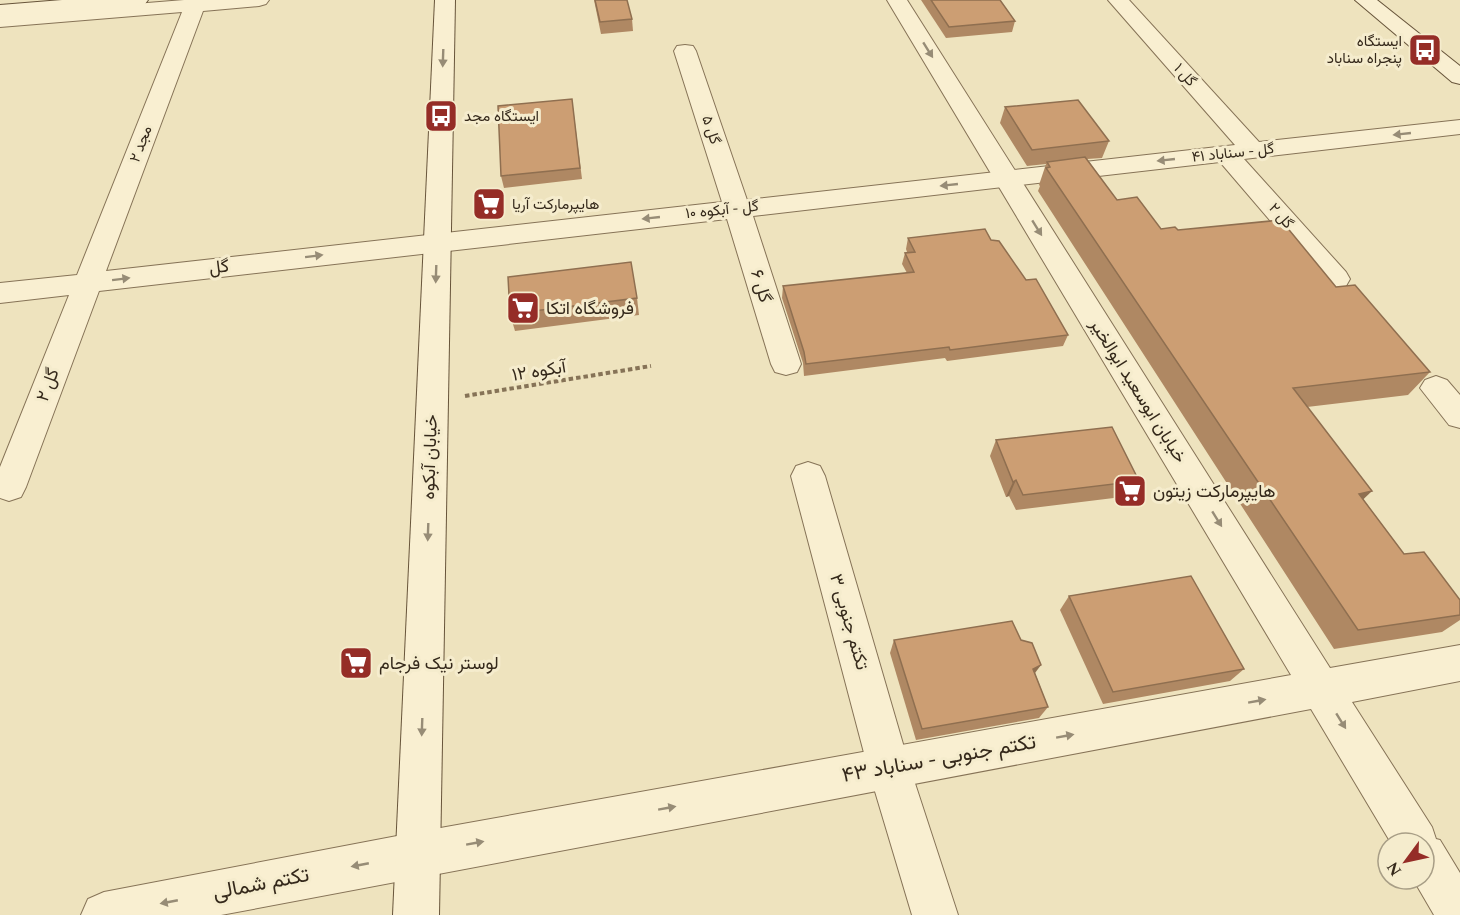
<svg xmlns="http://www.w3.org/2000/svg" width="1460" height="915" viewBox="0 0 1460 915" font-family="Spectral,Vazirmatn,serif">
<style>
.lines{fill:none;stroke-linecap:round;stroke-linejoin:round}
.minor-casing{stroke:#867357;stroke-width:2}
.tertiary-casing{stroke:#867357;stroke-width:2}
.secondary-casing{stroke:#67543a;stroke-width:2}
.path{stroke:#867357;stroke-width:4;stroke-dasharray:4.5 3;stroke-linecap:butt}
.minor{fill:#f9efd1;fill-rule:evenodd}
.tertiary{fill:#f9efd1;fill-rule:evenodd}
.secondary{fill:#f9efd1;fill-rule:evenodd}
.wall{fill:#af8863}
.shaded-wall{fill:#8f6f50}
.building{fill:#cc9e73;stroke:#8f6f50;stroke-width:1.5}
.oneway{fill:#978c76}
.labels{text-anchor:middle;dominant-baseline:central;stroke-width:6;stroke-linejoin:round;paint-order:stroke}
.far-poi-label{font-size:15px;fill:#35291b;stroke:#f5eccd;text-anchor:start}
.far-street-label{font-size:15px;fill:#35291b;stroke:#f5eccd}
.street-label{font-size:18px;fill:#35291b;stroke:#f5eccd}
.poi-label{font-size:18px;fill:#35291b;stroke:#f5eccd;text-anchor:start}
.near-street-label{font-size:21px;fill:#35291b;stroke:#f5eccd}
</style>
<rect width="100%" height="100%" fill="#eee3be"/>
<g class="lines">
<g class="minor-casing">
<g id="minor">
<polygon points="184,0 269,0 266,4 259,6 203,11 106,271 722,202 674,51 677,46 685,45 693,46 696,51 747,200 1235,145 1108,0 1129,0 1259,142 1460,120 1460,134 1244,159 1346,272 1350,279 1346,286 1336,288 1326,286 1220,162 753,216 801,364 797,372 786,375 775,372 771,364 727,219 99,291 26,487 21,497 9,501 0,498 0,467 69,295 0,303 0,283 77,275 182,12 0,27 0,15"/>
<polygon points="1436,376 1447,380 1460,395 1460,428 1449,425 1420,388 1425,380"/>
<polygon points="808,462 820,466 825,476 910,768 958,915 912,915 868,768 791,476 796,466"/>
</g>
</g>
<g class="tertiary-casing">
<polygon id="tertiary" points="887,0 907,0 1330,668 1460,645 1460,681 1352,702 1432,827 1436,839 1440,840 1460,873 1460,915 1434,915 1413,879 1424,879 1424,843 1391,843 1311,709 221,915 81,915 88,899 104,892 418,832 1291,675"/>
</g>
<g class="secondary-casing">
<g id="secondary">
<polygon points="62,0 148,0 145,4 138,6 0,17 0,5"/>
<polygon points="435,0 455,0 439,915 393,915"/>
<polygon points="1355,0 1377,0 1460,66 1460,84 1452,82"/>
</g>
</g>
<polyline class="path" points="465,396 651,366"/>
<use href="#minor" class="minor"/>
<use href="#tertiary" class="tertiary"/>
<use href="#secondary" class="secondary"/>
</g>
<g class="wall">
<polygon points="594,0 627,0 632,19 633,31 601,34"/>
<polygon points="921,0 1000,0 1015,21 1012,32 946,38"/>
<polygon points="572,99 582,179 504,188 501,176"/>
<polygon points="1005,107 1109,141 1102,158 1087,159 1117,200 1161,229 1178,230 1336,287 1430,372 1408,395 1307,407 1363,499 1404,554 1460,600 1460,620 1442,632 1334,649 1038,191 1040,186 1039,185 1046,164 1027,166 1000,123"/>
<polygon points="908,238 991,240 1026,280 1068,335 1063,346 947,361 945,358 804,376 803,363 782,298 783,286 907,273 902,264 905,253 907,252 906,249"/>
<polygon points="637,298 639,315 515,331 510,314"/>
<polygon points="996,440 1139,481 1130,496 1016,510 1009,496 1006,497 990,456"/>
<polygon points="1069,596 1244,669 1230,681 1103,704 1060,610"/>
<polygon points="894,640 1035,673 1048,707 1039,718 916,740 890,653"/>
</g>
<g class="shaded-wall">
<polygon points="1016,480 1009,496 1006,497 1013,482"/>
<polygon points="1372,491 1350,512 1359,494"/>
<polygon points="1041,665 1032,677 1033,669"/>
</g>
<g class="building">
<polygon points="595,0 627,0 632,19 600,22"/>
<polygon points="931,0 1000,0 1015,21 949,27"/>
<polygon points="572,99 580,168 501,176 498,106"/>
<polygon points="1078,100 1109,141 1032,150 1005,107"/>
<polygon points="1085,157 1117,200 1137,197 1161,229 1175,227 1178,230 1281,220 1336,287 1355,285 1430,372 1293,388 1372,491 1359,494 1404,554 1424,552 1460,600 1460,615 1358,630 1046,168 1050,167 1047,162"/>
<polygon points="985,229 991,240 999,241 1026,280 1036,279 1068,335 950,350 949,347 806,364 804,352 783,286 914,272 905,253 915,252 908,238"/>
<polygon points="631,262 637,298 510,314 508,277"/>
<polygon points="1112,427 1139,481 1023,495 1016,480 1013,482 996,440"/>
<polygon points="1191,576 1244,669 1113,692 1069,596"/>
<polygon points="1012,621 1021,640 1032,643 1041,665 1033,669 1048,707 922,729 894,640"/>
</g>
<defs><path id="oneway-solid" d="M-6-.8H1V-3.2L6.5 0L1 3.2V.8H-6Z" transform="scale(1.5)"/></defs>
<g class="oneway">
<use href="#oneway-solid" transform="translate(928 50) rotate(58)"/>
<use href="#oneway-solid" transform="translate(443 58) rotate(92)"/>
<use href="#oneway-solid" transform="translate(1402 134) rotate(174)"/>
<use href="#oneway-solid" transform="translate(1166 160) rotate(174)"/>
<use href="#oneway-solid" transform="translate(949 185) rotate(174)"/>
<use href="#oneway-solid" transform="translate(651 218) rotate(174)"/>
<use href="#oneway-solid" transform="translate(1037 228) rotate(58)"/>
<use href="#oneway-solid" transform="translate(314 256) rotate(-7)"/>
<use href="#oneway-solid" transform="translate(436 274) rotate(92)"/>
<use href="#oneway-solid" transform="translate(121 279) rotate(-7)"/>
<use href="#oneway-solid" transform="translate(1217 519) rotate(58)"/>
<use href="#oneway-solid" transform="translate(428 532) rotate(92)"/>
<use href="#oneway-solid" transform="translate(1257 701) rotate(-10)"/>
<use href="#oneway-solid" transform="translate(1341 721) rotate(58)"/>
<use href="#oneway-solid" transform="translate(422 727) rotate(92)"/>
<use href="#oneway-solid" transform="translate(1065 736) rotate(-10)"/>
<use href="#oneway-solid" transform="translate(667 808) rotate(-10)"/>
<use href="#oneway-solid" transform="translate(475 843) rotate(-10)"/>
<use href="#oneway-solid" transform="translate(360 865) rotate(169)"/>
<use href="#oneway-solid" transform="translate(169 902) rotate(169)"/>
</g>
<defs>
<g id="bus-square" transform="scale(1.725)"><rect x="-9" y="-9" width="18" height="18" rx="4" fill="#952d27" stroke="#f5eccd"/><path d="M-5-6H5V4H4V6H2V4H-2V6H-4V4H-5ZM-3.5-4V0h7V-4ZM-3.5 1.2v1.5H-2V1.2ZM2 1.2v1.5H3.5V1.2Z" fill="#fff"/></g>
<g id="supermarket-square" transform="scale(1.725)"><rect x="-9" y="-9" width="18" height="18" rx="4" fill="#952d27" stroke="#f5eccd"/><path d="M-6-5.5h2.5l.6 2H6L4.5 2H-2.5L-4.4-4H-6ZM-1.5 3.2a1.3 1.3 0 1 0 .1 0ZM3 3.2a1.3 1.3 0 1 0 .1 0Z" fill="#fff"/></g>
</defs>
<g fill-rule="evenodd">
<use href="#bus-square" x="1425" y="50"/>
<use href="#bus-square" x="441" y="116"/>
<use href="#supermarket-square" x="489" y="204"/>
<use href="#supermarket-square" x="523" y="308"/>
<use href="#supermarket-square" x="1130" y="491"/>
<use href="#supermarket-square" x="356" y="663"/>
</g>
<g class="labels">
<g class="far-poi-label">
<text x="1402" y="41" text-anchor="end">ایستگاه<tspan x="1402" dy="17">پنجراه سناباد</tspan></text>
<text x="464" y="116">ایستگاه مجد</text>
<text x="512" y="204">هایپرمارکت آریا</text>
</g>
<g class="far-street-label">
<text transform="translate(1185 75) rotate(48)">گل ۱</text>
<text transform="translate(711 130) rotate(71)">گل ۵</text>
<text transform="translate(141 144) rotate(-69)">مجد ۲</text>
<text transform="translate(1233 153) rotate(-6)">گل - سناباد ۴۱</text>
<text transform="translate(722 210) rotate(-6)">گل - آبکوه ۱۰</text>
<text transform="translate(1281 216) rotate(49)">گل ۲</text>
</g>
<g class="street-label">
<text transform="translate(219 267) rotate(-7)">گل</text>
<text transform="translate(761 286) rotate(73)">گل ۶</text>
<text transform="translate(539 371) rotate(-9)">آبکوه ۱۲</text>
<text transform="translate(48 385) rotate(-69)">گل ۲</text>
<text transform="translate(1138 391) rotate(58)">خیابان ابوسعید ابوالخیر</text>
<text transform="translate(430 457) rotate(-88)">خیابان آبکوه</text>
<text transform="translate(849 622) rotate(74)">تکتم جنوبی ۳</text>
</g>
<g class="poi-label">
<text x="546" y="308">فروشگاه اتکا</text>
<text x="1153" y="491">هایپرمارکت زیتون</text>
<text x="379" y="663">لوستر نیک فرجام</text>
</g>
<g class="near-street-label">
<text transform="translate(939 759) rotate(-10)">تکتم جنوبی - سناباد ۴۳</text>
<text transform="translate(261 884) rotate(-11)">تکتم شمالی</text>
</g>
</g>
<g transform="translate(1406 861) rotate(237)"><circle r="28" fill="#f5eccd" stroke="#a89e86" stroke-width="1.5"/>
<path d="M0-4.5L10 22L0 15L-10 22Z" fill="#952d27"/>
<text y="-9" font-size="16" font-weight="bold" text-anchor="middle" fill="#35291b">N</text>
</g>
</svg>
